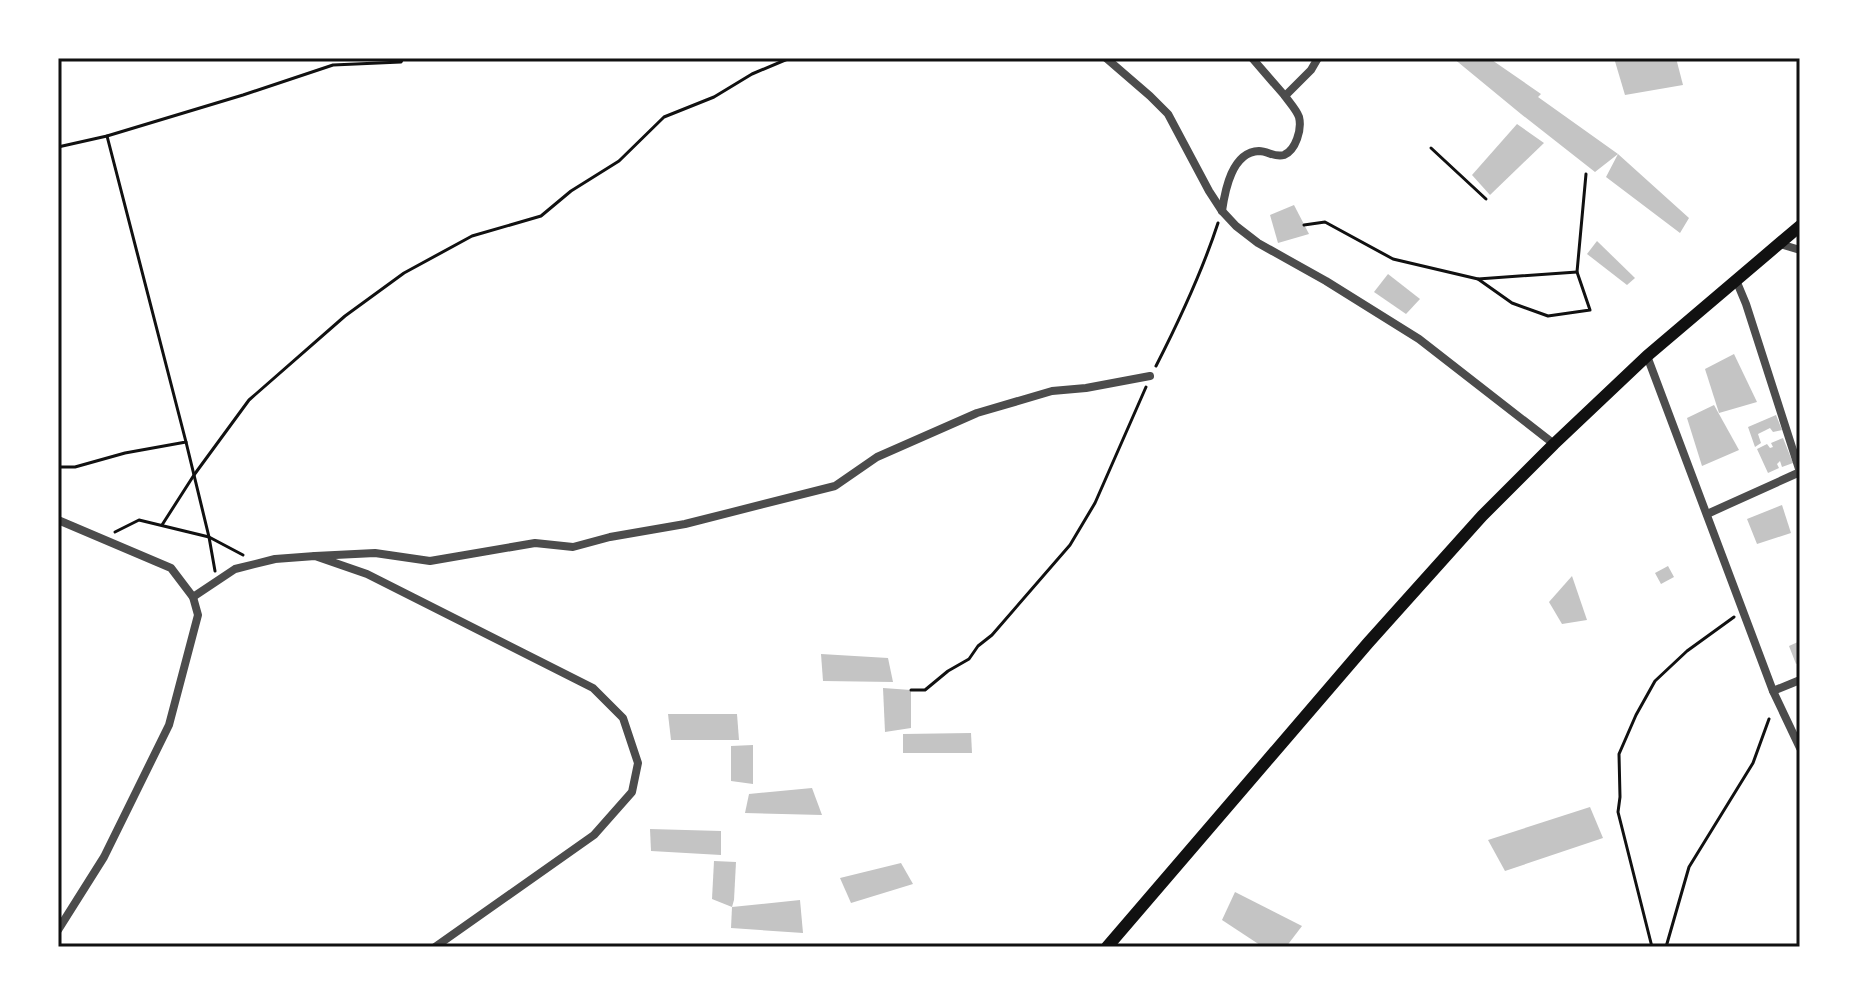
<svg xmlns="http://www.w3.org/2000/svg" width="1858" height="1005" viewBox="0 0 1858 1005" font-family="'Open Sans',sans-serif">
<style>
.building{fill:#c4c4c4}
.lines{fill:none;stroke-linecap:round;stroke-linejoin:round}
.path{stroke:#111;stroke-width:3}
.minor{stroke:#4c4c4c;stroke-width:8}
.secondary{stroke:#111;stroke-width:12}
.neatline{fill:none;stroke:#111;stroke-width:3}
</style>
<rect width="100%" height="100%" fill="#fff"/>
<g class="building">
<polygon points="1453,58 1489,58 1541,94 1538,97 1618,154 1689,218 1680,233 1606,177 1618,154 1595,172 1521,114"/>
<polygon points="1614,58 1676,58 1683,85 1625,95"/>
<polygon points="1517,124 1544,143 1490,195 1472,175"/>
<polygon points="1294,205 1309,234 1278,243 1270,215"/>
<polygon points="1597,241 1635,278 1627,285 1587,254"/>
<polygon points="1388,274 1420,299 1406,314 1374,292"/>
<polygon points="1734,354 1757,402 1719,413 1705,369"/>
<polygon points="1714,405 1739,450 1702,466 1687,418"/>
<polygon points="1776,415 1782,430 1773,432 1770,428 1758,434 1761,443 1755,447 1748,427"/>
<polygon points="1783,438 1793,463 1782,467 1780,461 1777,464 1779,468 1768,473 1757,449 1767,444 1770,448 1773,447 1771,443"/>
<polygon points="1782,505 1791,533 1757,544 1747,519"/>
<polygon points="1668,566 1674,577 1661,584 1655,573"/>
<polygon points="1572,576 1587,620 1562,624 1549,602"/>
<polygon points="1800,641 1800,662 1796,664 1789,646"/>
<polygon points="821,654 888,658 893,682 823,681"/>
<polygon points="883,688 911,690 911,728 885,732"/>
<polygon points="668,714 737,714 739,740 671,740"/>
<polygon points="971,733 972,753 903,753 903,734"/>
<polygon points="753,745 753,784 731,781 731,746"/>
<polygon points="812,788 822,815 745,813 749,794"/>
<polygon points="1590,807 1603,838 1505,871 1488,840"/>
<polygon points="650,829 721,831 721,855 651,851"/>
<polygon points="714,861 736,862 734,900 732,907 712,899"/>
<polygon points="901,863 913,884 851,903 840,878"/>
<polygon points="1235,892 1302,926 1286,947 1263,947 1222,920"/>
<polygon points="800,900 803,933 731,928 732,907"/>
</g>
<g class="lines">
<g class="path">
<polyline points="58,147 107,136 243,95 333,65 401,62 403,58"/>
<polyline points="1431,148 1486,199"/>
<polyline points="1304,225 1325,222 1393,259 1478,279 1512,303 1548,316 1590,310 1577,272 1586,174"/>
<polyline points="1478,279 1577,272"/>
<path d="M1156 366C1180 319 1202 272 1218 223"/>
<polyline points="186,442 209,537 215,571"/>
<polyline points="58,467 75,467 125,453 186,442 107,136"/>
<polyline points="162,525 194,475 249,400 345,316 404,273 472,236 541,216 571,191 619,161 664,117 714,97 752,74 790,58"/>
<polyline points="115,532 139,520 209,537 243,555"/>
<polyline points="911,690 925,690 948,671 969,659 978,646 992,635 1070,545 1095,503 1146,387"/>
<polyline points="1652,947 1618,812 1620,797 1619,754 1636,715 1655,681 1687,651 1734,617"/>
<polyline points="1666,947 1689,867 1753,763 1769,719"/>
</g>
<g class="minor">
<polyline points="1106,58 1150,96 1168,114 1209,191 1222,211 1236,226 1258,243 1326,281 1419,339 1554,444"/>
<polyline points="1252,58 1285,96 1311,70 1318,58"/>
<path d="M1222 211C1225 190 1232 152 1259 151 1268 151 1275 158 1284 155 1296 150 1302 129 1299 117 1296 109 1289 102 1285 96"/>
<polyline points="1780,244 1800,250"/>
<polyline points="1736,280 1746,304 1800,472"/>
<polyline points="1647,356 1773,691 1800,748"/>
<polyline points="1707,514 1800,472"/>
<polyline points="58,520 171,568 193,597 198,615 169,725 104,857 58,930"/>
<polyline points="315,556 375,553 430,561 535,543 573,547 610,537 685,524 835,486 877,457 977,413 1052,391 1086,388 1150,376"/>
<polyline points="193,597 235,569 275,559 315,556 367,574 593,688 623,718 638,763 632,792 594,835 435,947"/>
<polyline points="1773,691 1800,680"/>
</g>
<polyline class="secondary" points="1107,947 1368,643 1482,516 1554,444 1647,356 1800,226"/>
</g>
<rect width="1858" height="1005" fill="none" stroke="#ffffff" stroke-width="120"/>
<rect x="60" y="60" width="1738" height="885" class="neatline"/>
</svg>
